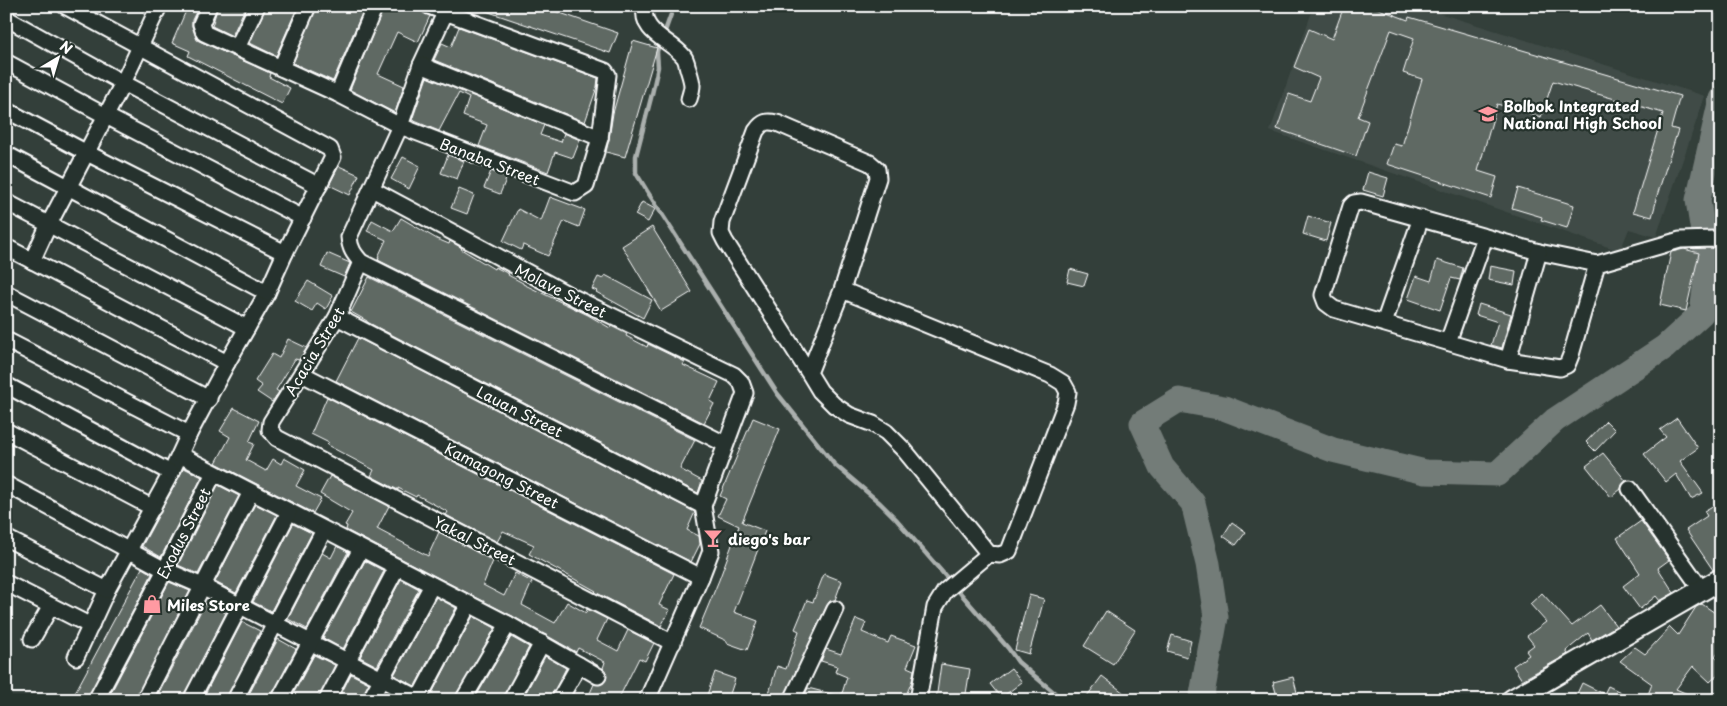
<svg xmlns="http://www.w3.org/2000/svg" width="1727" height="706" viewBox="0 0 1727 706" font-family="'Playpen Sans',sans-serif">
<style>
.built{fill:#404c47}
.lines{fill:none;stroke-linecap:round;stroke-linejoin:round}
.stream{stroke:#abb0ae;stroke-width:4.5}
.river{stroke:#737b78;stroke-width:25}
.building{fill:#5f6964;stroke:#fff}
.minor-casing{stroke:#fff;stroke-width:19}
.major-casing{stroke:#fff;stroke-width:24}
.minor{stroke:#26332d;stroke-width:15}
.major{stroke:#26332d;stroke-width:20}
.labels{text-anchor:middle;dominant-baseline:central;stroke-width:4.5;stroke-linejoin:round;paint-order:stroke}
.poi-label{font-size:15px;font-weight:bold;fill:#fff;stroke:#26332d;text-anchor:start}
.street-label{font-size:15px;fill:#fff;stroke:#26332d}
</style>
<rect width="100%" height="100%" fill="#333f3a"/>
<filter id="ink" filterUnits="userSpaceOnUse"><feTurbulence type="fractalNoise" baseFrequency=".02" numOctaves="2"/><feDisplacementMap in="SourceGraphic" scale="10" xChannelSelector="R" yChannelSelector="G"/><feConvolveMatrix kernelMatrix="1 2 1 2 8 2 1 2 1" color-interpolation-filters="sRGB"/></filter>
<g filter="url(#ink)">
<polygon class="built" points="1314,6 1416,6 1705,96 1656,237 1629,229 1620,251 1270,131"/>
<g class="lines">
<g class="stream">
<polyline points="664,34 674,6"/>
<polyline points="659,43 657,52 658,67 652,94 636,156 636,173 647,191 777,393 834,464 880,503 896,519 1008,648 1018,662 1063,700"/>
</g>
<polyline class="river" points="1201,700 1216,617 1208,564 1193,503 1162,467 1142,423 1179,400 1224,408 1333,450 1425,472 1497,474 1555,420 1665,347 1702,313 1708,264 1698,200 1721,99"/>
</g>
<g class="building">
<polygon points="188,6 199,6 192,20 192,26 197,40 270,73 269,77 290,88 282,104 188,56 190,51 172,43"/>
<polygon points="218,6 246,6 232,36 212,26"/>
<polygon points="266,6 298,6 276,56 250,43"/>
<polygon points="317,6 365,6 333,81 293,63"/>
<polygon points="384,6 410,6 430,16 418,42 397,32 378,74 404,86 395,113 350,90"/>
<polygon points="477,6 540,6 618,33 610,53 477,8"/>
<polygon points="1344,6 1371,6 1408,20 1409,17 1680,96 1671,128 1678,130 1655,202 1656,202 1652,217 1633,212 1663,113 1553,81 1541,117 1497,104 1478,171 1497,177 1491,198 1387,164 1394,144 1402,146 1422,79 1403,73 1414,38 1391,30 1358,117 1368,121 1356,156 1277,129 1289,94 1310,101 1319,78 1294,67 1309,29 1332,39"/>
<polygon points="459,27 598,78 597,87 585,122 434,60 442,43 451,47"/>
<polygon points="633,41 657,48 625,157 606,152 609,139 613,113"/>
<polygon points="427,77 544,125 540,135 561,142 564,133 580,140 573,158 555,152 548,172 479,146 487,125 463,116 469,98 459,93 439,131 412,120"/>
<polygon points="448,155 464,161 457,179 441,173"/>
<polygon points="403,157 420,166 409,189 391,179"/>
<polygon points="339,166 359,175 350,195 329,185"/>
<polygon points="491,171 507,177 500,194 484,188"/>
<polygon points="1368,172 1388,178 1383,196 1363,190"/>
<polygon points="1518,188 1574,205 1567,228 1541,220 1542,217 1512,208"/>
<polygon points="459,189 474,195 467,214 451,208"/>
<polygon points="550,197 585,210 579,227 564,221 548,256 523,245 521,250 503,241 518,209 541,221"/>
<polygon points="642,202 655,209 648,222 635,215"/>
<polygon points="1308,216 1331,223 1326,241 1303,234"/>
<polygon points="401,218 437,239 449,244 450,241 462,248 461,249 494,269 495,267 509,274 508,275 523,283 523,284 588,315 610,328 611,326 627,334 626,336 647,347 648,344 685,362 683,365 719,382 710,401 714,404 704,423 378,260 379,257 378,257 386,240 367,231 372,220 393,231"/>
<polygon points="652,227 692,292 661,311 622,246"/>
<polygon points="1684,249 1699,253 1686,311 1660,305 1671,252"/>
<polygon points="327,253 350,263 344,277 321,267"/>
<polygon points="1437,260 1463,268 1460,280 1451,278 1440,310 1408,299 1416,276 1431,281"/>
<polygon points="1490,266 1516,271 1514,285 1488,280"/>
<polygon points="1070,269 1088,274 1084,286 1067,282"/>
<polygon points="605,275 652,300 643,318 596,292 597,291 592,289 598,277 603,279"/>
<polygon points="369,277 695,440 680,469 702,481 698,493 367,322 367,321 351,312"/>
<polygon points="308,281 333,296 326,309 317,303 312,311 295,301"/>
<polygon points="1479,304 1511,314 1502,348 1491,345 1498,322 1476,315"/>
<polygon points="358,338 695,512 687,530 699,536 700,544 691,562 336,381"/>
<polygon points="288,339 307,348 299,360 295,359 276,390 279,392 272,402 257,392 262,386 255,381 272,354 279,358"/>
<polygon points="327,397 674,574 659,605 670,610 661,626 595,592 596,591 529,554 534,545 503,531 497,542 446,515 448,512 417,495 416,497 398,488 398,490 371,476 374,470 327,445 329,443 311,434"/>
<polygon points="234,408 259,421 249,442 254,444 246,460 266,471 273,459 281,464 284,458 305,470 296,486 321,499 313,513 216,463 230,437 220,431"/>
<polygon points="753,418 780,429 742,522 765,531 734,612 758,621 747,650 727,643 727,641 699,628 719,580 739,526 718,516 726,499 720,496"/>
<polygon points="1677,418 1698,448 1680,461 1703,493 1691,499 1676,474 1666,482 1644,454 1666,437 1660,430"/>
<polygon points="1606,421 1615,430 1595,451 1586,442"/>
<polygon points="1603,453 1626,481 1622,485 1621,489 1611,497 1586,466"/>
<polygon points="184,468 202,477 161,557 142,546"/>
<polygon points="330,476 389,506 377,529 428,556 439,532 493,561 483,585 504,596 515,573 532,582 522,605 555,623 567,602 586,613 587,609 607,619 597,640 618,651 628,630 654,643 645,661 639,658 618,700 587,700 594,684 602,684 606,680 606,672 603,668 605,662 578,648 576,652 512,616 346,530 347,526 345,525 352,513 320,494"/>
<polygon points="218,485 239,496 198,574 178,565"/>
<polygon points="1721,501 1721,567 1713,570 1686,530 1707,516 1704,511"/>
<polygon points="255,504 277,515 236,593 215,582"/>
<polygon points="1641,521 1669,560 1658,568 1674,593 1660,601 1656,596 1640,609 1623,586 1640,573 1617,538"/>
<polygon points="1232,522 1246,532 1236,545 1223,536"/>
<polygon points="293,524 312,533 271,611 253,602"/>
<polygon points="337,546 348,552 307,629 288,619 322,553 331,558"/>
<polygon points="365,561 384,571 343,649 323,638"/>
<polygon points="142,568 152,574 87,700 71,700"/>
<polygon points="824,574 842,581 835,600 830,601 827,605 783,700 767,700 777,666 786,669 799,631 795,629 807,600 813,602"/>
<polygon points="401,579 419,589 377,666 360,657"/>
<polygon points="169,582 190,591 135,700 107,700"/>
<polygon points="1542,593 1572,626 1600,605 1616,626 1592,640 1588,633 1566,651 1568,654 1522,680 1513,666 1529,655 1526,651 1534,645 1527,636 1546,622 1530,604"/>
<polygon points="1029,595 1044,599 1029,654 1015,650"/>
<polygon points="436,597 456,608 415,686 394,675"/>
<polygon points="205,603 226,613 182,700 155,700"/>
<polygon points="1702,604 1721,617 1721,649 1715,657 1721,663 1721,672 1710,682 1693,666 1676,689 1701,700 1646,700 1652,684 1620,661 1635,647 1645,654 1670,627 1678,635 1696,607"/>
<polygon points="1106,611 1135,630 1113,664 1084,646"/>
<polygon points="473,616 495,628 454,700 431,700 430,697"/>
<polygon points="856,619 866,623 862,632 888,643 891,636 916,645 907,667 914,670 912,681 904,700 840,700 847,677 835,672 837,666 821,661 826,649 841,654"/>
<polygon points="242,622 260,631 226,700 202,700"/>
<polygon points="1172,635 1191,641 1187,657 1167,651"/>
<polygon points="511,637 529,647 502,700 474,700"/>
<polygon points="278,639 296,649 270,700 246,700"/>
<polygon points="314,655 335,665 318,700 290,700"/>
<polygon points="545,656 566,668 550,700 522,700"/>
<polygon points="941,664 970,669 965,700 936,700"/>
<polygon points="1011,668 1022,682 1001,698 990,684"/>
<polygon points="715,672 735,679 728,700 722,700 707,695"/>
<polygon points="351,674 369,683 361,700 338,700"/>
<polygon points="1102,676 1124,693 1119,700 1084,700"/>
<polygon points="1293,677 1299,700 1278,700 1273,682"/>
<polygon points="1582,683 1604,694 1608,686 1637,700 1574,700"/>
<polygon points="808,688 839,696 839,700 802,700"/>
</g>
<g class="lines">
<g class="minor-casing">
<g id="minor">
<polyline points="65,6 330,149 333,157 285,253 267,293 227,363 189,434 171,473 107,590 76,657"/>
<polyline points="209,6 201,24 204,33 338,94 400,126 575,193 586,186 600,138 608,75 605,71 429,6"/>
<path d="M645 6C640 34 670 39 684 57 687 61 687 67 689 72 693 85 693 86 689 99"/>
<path d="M446 11 421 65 400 126 349 237C350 249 354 254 361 262L725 444"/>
<polyline points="6,18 123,83 319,186"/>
<polyline points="237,48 257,6"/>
<polyline points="6,62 106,116 303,218"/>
<polyline points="421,65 600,138"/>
<polyline points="281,68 308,6"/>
<polyline points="338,94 375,6"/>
<polyline points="6,110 87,153 285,253"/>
<polyline points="6,154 267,293"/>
<polyline points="372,189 575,298 734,375 741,382 745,393 703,506 711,551 701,577 647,700"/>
<polyline points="6,202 247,328"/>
<polyline points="6,247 227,363"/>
<polyline points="32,261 49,224 123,83 159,6"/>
<polyline points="361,262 337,317 271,422 270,430 277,438 673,643"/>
<polyline points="1597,264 1571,355 1567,365 1560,368 1508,360 1334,309 1326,303 1323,295 1351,206 1354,203 1361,202 1539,252 1597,264 1680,240 1714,239 1721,242"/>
<polyline points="6,293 209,399"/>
<polyline points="337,317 703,506"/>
<polyline points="1384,323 1421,218"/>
<polyline points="6,340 189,434"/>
<polyline points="1448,342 1485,237"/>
<polyline points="1508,360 1539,252"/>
<path d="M809 373 842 290 878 178 877 169 870 163 777 123C767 121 763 121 756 131L722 222 721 233 725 241 809 373 820 391 834 405 849 415 873 424 886 432 905 451 989 554 1000 555 1009 551 1066 403 1068 392 1063 383 1050 375 842 290"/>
<polyline points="302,374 701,577"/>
<polyline points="6,385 171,473"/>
<polyline points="6,431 153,508"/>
<polyline points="180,455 508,624 579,665 559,700"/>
<polyline points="6,484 165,570 202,586 422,700"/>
<polyline points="1630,489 1702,590"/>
<polyline points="6,538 107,590"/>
<polyline points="6,583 91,626"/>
<polyline points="32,639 51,606"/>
<polyline points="579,665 598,676"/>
<polyline points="96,700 165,570 214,473"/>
<polyline points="144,700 251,492"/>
<polyline points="191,700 289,512"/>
<polyline points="235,700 324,530"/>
<polyline points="279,700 361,549"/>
<polyline points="327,700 397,567"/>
<polyline points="370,700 432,585"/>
<polyline points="418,700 469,604"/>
<polyline points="463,700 508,624"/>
<polyline points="511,700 542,643"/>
<polyline points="792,700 835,609"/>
<polyline points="918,700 935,607 945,591 989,554"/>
</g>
</g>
<g class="major-casing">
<polyline id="major" points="1512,700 1721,579"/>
</g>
<use href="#minor" class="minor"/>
<use href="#major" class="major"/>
</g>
</g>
<defs>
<g id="school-bare" transform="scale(1.5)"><path d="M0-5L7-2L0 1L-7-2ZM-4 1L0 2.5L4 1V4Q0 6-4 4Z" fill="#ff9aa2" stroke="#26332d" stroke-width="2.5" paint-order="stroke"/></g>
<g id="bar-bare" transform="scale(1.5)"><path d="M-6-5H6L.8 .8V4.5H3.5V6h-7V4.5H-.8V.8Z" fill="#ff9aa2" stroke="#26332d" stroke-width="2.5" paint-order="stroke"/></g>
<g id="shop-bare" transform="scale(1.5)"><path d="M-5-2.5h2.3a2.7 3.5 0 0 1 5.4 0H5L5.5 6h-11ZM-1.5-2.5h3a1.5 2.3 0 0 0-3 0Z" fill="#ff9aa2" stroke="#26332d" stroke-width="2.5" paint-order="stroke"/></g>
</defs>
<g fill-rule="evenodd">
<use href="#school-bare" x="1488" y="114"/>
<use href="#bar-bare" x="713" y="538"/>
<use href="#shop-bare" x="152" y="604"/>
</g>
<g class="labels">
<g class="poi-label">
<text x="1503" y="105">Bolbok Integrated<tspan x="1503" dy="17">National High School</tspan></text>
<text x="728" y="538">diego's bar</text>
<text x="167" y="604">Miles Store</text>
</g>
<g class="street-label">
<text transform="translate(490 161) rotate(21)">Banaba Street</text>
<text transform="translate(561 290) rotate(27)">Molave Street</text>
<text transform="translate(314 351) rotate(-59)">Acacia Street</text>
<text transform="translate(520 411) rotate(27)">Lauan Street</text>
<text transform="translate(502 475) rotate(27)">Kamagong Street</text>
<text transform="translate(183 533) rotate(-63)">Exodus Street</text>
<text transform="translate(475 540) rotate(27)">Yakal Street</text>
</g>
</g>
<rect width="1727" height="706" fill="none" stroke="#26332d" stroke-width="25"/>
<rect x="12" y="12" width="1702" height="681" fill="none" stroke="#fff" stroke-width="2" filter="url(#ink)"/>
<g transform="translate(58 58) rotate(38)" stroke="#26332d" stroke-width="4" paint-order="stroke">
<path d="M0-4L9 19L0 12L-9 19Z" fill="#ffffff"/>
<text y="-8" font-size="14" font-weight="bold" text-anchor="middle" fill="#ffffff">N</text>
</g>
</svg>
